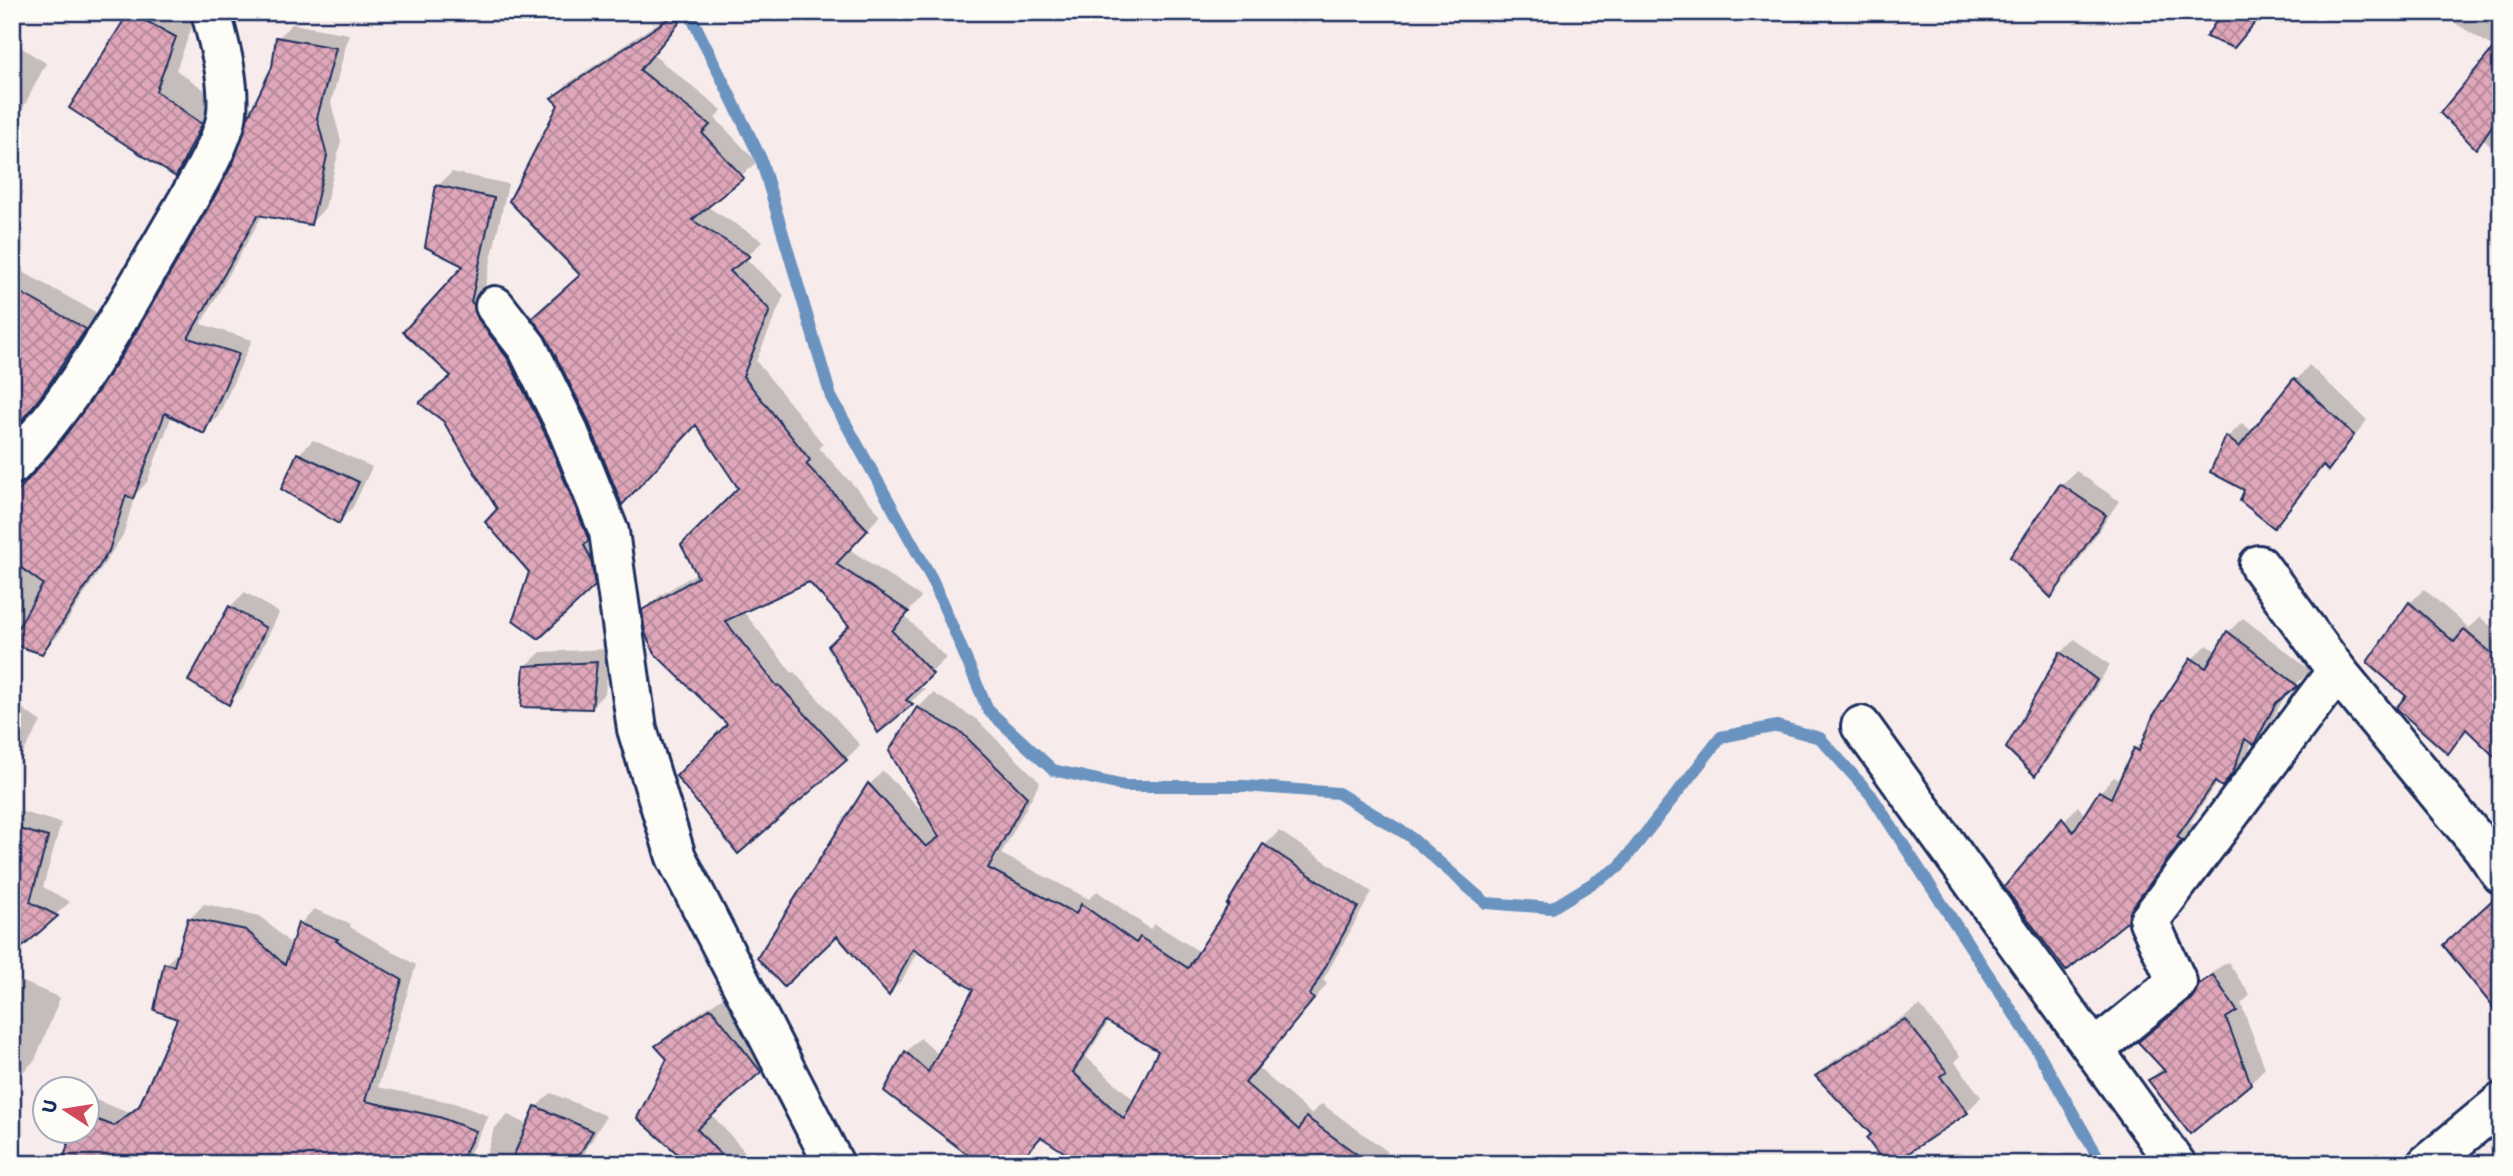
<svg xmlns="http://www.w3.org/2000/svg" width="2513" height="1176" viewBox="0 0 2513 1176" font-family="'Shantell Sans',sans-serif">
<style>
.shadow{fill:#0003;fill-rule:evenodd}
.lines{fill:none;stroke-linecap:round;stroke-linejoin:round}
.stream{stroke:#6b93bf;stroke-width:12}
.building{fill:url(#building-cross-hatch);stroke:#1b2f5e;stroke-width:2;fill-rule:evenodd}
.minor-casing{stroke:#1b2f5e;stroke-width:44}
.secondary-casing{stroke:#1b2f5e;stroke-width:44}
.minor{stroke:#fdfcf7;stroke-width:38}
.secondary{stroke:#fdfcf7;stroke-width:38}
</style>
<defs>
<pattern id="building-cross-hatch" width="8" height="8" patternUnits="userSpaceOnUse" patternTransform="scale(1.75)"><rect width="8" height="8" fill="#dfa7b9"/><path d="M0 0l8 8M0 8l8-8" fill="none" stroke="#b4889a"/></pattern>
</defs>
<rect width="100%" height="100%" fill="#f7ebeb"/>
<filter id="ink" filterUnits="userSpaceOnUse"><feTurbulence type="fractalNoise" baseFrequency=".0143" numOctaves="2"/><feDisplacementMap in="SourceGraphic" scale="14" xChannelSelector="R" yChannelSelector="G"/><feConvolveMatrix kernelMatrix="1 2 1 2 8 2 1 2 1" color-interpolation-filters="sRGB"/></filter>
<g filter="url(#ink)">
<g class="shadow">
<polygon points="132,12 189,12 196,16 176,70 222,102 197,154 176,175 71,107"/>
<polygon points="674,12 689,12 653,55 722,110 715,118 757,162 706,206 763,241 745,258 784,295 756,361 823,444 819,448 881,515 849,549 921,597 905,616 946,658 918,685 925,689 879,731 851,625 809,580 743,611 792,673 794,672 860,745 846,759 730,724 644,611 659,596 697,573 740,488 696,423 581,274 560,105 553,98 567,84"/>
<polygon points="2224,12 2294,12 2282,24 2263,14 2234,46"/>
<polygon points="2462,12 2501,12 2501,156 2483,139 2476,147 2495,48 2455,23"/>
<polygon points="292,24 349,34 331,103 341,141 325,208 311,223 263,214 201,324 252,340 218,417 204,431 172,415 147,482 135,495 123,535 56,638 42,652 25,646 12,636 12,467 22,473 35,472 55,452 127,352 235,162 274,68 278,38"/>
<polygon points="12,42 46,63 21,112 12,121"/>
<polygon points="452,172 508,184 485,287 488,290 608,570 539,637 531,571 499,509 452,375 466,266 438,186"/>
<polygon points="12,266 99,314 55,379 12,431"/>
<polygon points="2309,365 2367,420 2342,454 2328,468 2325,464 2288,512 2274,526 2247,489 2212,471 2228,437 2242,423 2253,432"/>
<polygon points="313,440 372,467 353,507 339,522 299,454"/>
<polygon points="2076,471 2119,501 2065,581 2051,595 2062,485"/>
<polygon points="2424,589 2469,628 2480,617 2501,635 2501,761 2469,729 2448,752 2409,695 2370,662 2410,603"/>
<polygon points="245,592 279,613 243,688 229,702 190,680 230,607"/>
<polygon points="2243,618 2311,671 2286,693 2268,729 2252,742 2247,756 2236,771 2222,785 2218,782 2190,823 2195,825 2145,892 2141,905 2126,920 2006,887 2078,806 2085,816 2100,792 2114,777 2120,781 2135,749 2146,739 2192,659 2207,645 2217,652 2228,632"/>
<polygon points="2075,639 2110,665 2049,759 2035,773 2061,653"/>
<polygon points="610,649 605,693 591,707 526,666 541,652"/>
<path d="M933 693 976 719 1040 782 1001 854 1089 899 1097 891 1150 929 1155 924 1200 952 1265 845 1279 831 1372 892 1323 980 1327 984 1258 1068 1311 1114 1322 1104 1387 1151 1375 1164H1085L1042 1135 1016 1164H970L968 1162 973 1156 886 1091 906 1052 920 1038 939 1055 976 989 918 950 902 980 889 994 837 934 760 958 870 784 883 771 931 820 918 708ZM1109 1021 1160 1050 1135 1101 1086 1057Z"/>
<polygon points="16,704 41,722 12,772 12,707"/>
<polygon points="12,809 61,823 43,887 70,902 12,954"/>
<polygon points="204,904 260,916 293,946 300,924 314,909 351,924 350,927 416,965 378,1087 454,1103 489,1116 464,1164 379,1164 341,1159 339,1164 64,1164 88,1130 88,1105 93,1099 129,1113 142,1103 179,1018 156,1009 166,964 181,949 190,919"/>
<polygon points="2228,962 2250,995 2241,1004 2265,1068 2250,1083 2150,1080 2163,1067 2140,1042 2198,992 2200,985 2215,970"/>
<polygon points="12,977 60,998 35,1060 20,1075 12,1070"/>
<polygon points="726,995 774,1057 711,1114 756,1164 691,1164 669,1059 657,1046 671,1032"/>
<polygon points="1920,1006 1960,1056 1955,1062 1981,1097 1967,1112 1889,1164 1873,1133 1818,1076 1832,1062"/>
<polygon points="551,1093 606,1116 578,1164 490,1164 485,1161 494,1129 508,1115 529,1125 536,1107"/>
</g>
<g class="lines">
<polyline class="stream" points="689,12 761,159 831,397 932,579 988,710 1053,770 1125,786 1245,786 1338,793 1408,835 1486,903 1552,908 1619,867 1721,737 1777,726 1820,738 1871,795 2033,1043 2102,1164"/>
</g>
<g class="building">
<polygon points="129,12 176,37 156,91 202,124 176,177 69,108"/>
<polygon points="2222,12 2264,12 2234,48 2206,37"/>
<polygon points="674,15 680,22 640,70 710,125 702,133 744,178 692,220 750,256 730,271 770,310 743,376 810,460 806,464 868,530 836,564 909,612 892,631 933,674 906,700 913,704 878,733 828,646 849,626 809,582 725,621 777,686 779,685 847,760 738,854 676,776 727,724 655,654 645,633 642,610 698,577 681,545 738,488 696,425 622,505 587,418 546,337 532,318 580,275 509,201 558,105 551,98"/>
<polygon points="276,37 336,48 317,118 327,156 311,225 258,215 188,338 239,354 204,434 165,413 133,499 126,495 109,551 42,654 12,644 12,638 43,584 12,561 12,498 53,451 98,391 125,351 216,194 234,161 248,117 272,67"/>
<polygon points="2501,39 2501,113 2476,149 2440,113"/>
<polygon points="436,185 494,198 471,302 474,304 478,319 508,359 547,437 588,538 588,541 584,545 591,559 595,586 539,639 513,620 529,572 485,522 497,509 443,421 419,403 451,376 403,332 463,266 425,247"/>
<polygon points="12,288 86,329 41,396 13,431"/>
<polygon points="2294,378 2354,435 2328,471 2323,465 2274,528 2240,501 2244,490 2210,472 2226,436 2239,447"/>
<polygon points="297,453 359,482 339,524 281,489"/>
<polygon points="2060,484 2106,515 2051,598 2010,557"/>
<polygon points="2409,602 2454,642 2464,630 2501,661 2501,763 2466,729 2448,754 2396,708 2406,696 2367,662"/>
<polygon points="229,606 266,628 229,705 188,681"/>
<polygon points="2227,631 2298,686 2276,703 2254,745 2245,739 2233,772 2222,787 2215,782 2177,837 2182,840 2132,908 2128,921 2066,971 2004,887 2062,818 2073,832 2099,791 2111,798 2134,748 2139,751 2153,716 2191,658 2206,668"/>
<polygon points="2060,652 2097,680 2035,776 2006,748"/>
<polygon points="597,662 592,709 521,707 524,666"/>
<path d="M917 707 962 733 1027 797 988 868 1076 914 1081 904 1136 943 1140 937 1188 968 1229 904H1227L1263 844 1358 907 1310 995 1314 999 1245 1083 1299 1130 1306 1117 1370 1164H1082L1041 1137 1017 1164H980L884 1091 905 1051 928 1072 973 990 913 949 889 996 837 936 784 987 757 958 868 783 926 847 939 837 889 751ZM1106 1021 1158 1051 1124 1119 1073 1072Z"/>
<polygon points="12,827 48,837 30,902 58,916 12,956"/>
<polygon points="2498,895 2501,896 2501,1017 2443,945"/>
<polygon points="188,918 246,930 285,965 298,923 338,939 336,941 402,980 365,1101 439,1117 476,1131 459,1164 366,1164 333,1159 332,1164 62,1164 72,1130 88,1130 88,1116 114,1126 139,1106 177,1019 154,1010 164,963 174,966"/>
<polygon points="2213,975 2237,1011 2226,1018 2251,1084 2190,1134 2148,1080 2165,1071 2138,1042 2191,999 2196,992 2199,984"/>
<polygon points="711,1008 761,1072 697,1129 729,1164 689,1164 637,1118 667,1059 655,1046"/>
<polygon points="1905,1019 1947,1072 1940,1076 1968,1113 1892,1164 1885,1164 1866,1138 1871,1134 1815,1076"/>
<polygon points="535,1106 593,1131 574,1164 510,1164"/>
</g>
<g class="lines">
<g class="minor-casing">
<g id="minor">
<polyline points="495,306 527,347 567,428 609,532 637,729 676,857 834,1164"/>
<path d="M12 465C79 394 126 306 175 222 190 196 225 141 227 112 230 79 219 44 211 12"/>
<polyline points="2259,565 2337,671 2483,848 2501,874"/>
<polyline points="1861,726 2176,1164"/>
<polyline points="2095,1049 2177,982 2149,921 2337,671"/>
</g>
</g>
<g class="secondary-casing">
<polyline id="secondary" points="2427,1164 2501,1103"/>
</g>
<use href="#minor" class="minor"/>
<use href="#secondary" class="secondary"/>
</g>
</g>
<rect width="2513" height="1176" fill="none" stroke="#fdfcf7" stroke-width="42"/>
<rect x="21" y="21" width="2471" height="1134" fill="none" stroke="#1b2f5e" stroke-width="2.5" filter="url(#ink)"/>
<g transform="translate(66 1110) rotate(282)"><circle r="33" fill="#fdfcf7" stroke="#a3aaba" stroke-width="2"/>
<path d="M0-5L12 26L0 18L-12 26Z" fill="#d1495b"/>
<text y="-10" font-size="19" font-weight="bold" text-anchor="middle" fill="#1b2f5e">U</text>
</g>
</svg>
